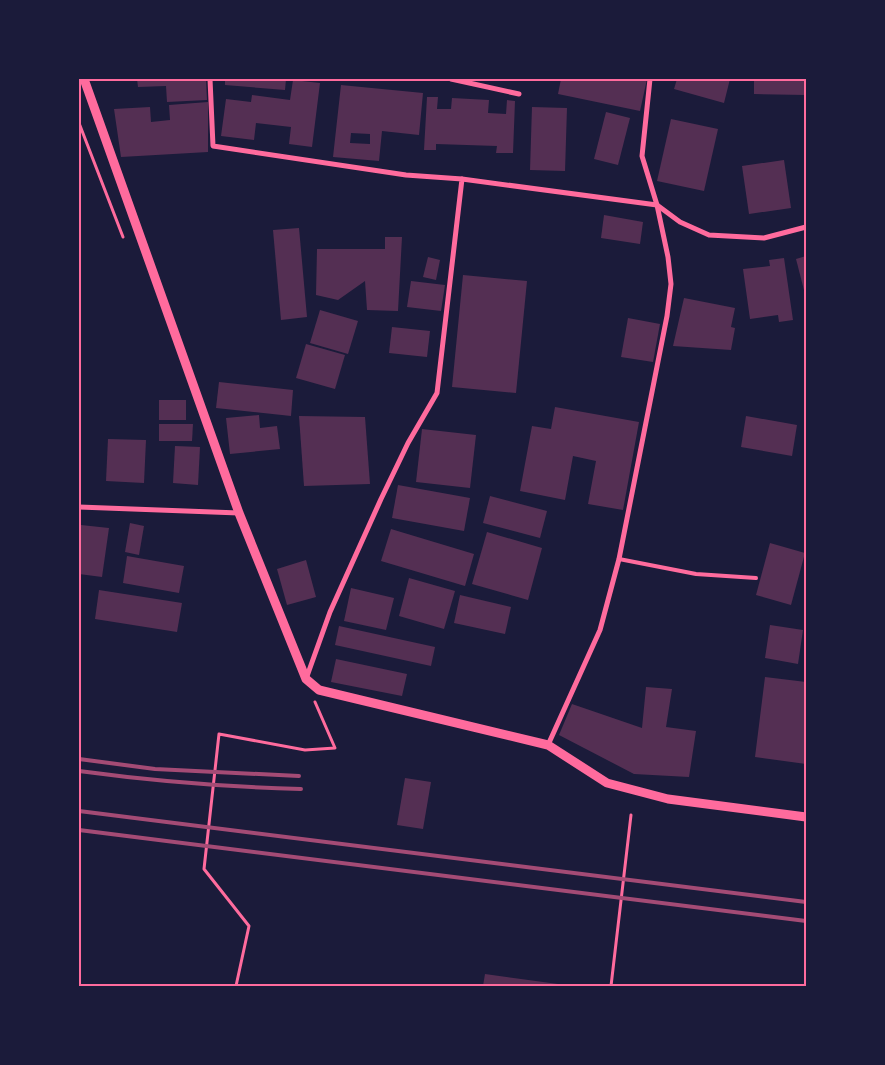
<svg xmlns="http://www.w3.org/2000/svg" width="885" height="1065" viewBox="0 0 885 1065" font-family="'DejaVu Sans',sans-serif">
<style>
.building{fill:#542f53;fill-rule:evenodd}
.lines{fill:none;stroke-linecap:round;stroke-linejoin:round}
.path{stroke:#ff6b9d;stroke-width:3}
.service{stroke:#ff6b9d;stroke-width:4}
.minor{stroke:#ff6b9d;stroke-width:5}
.tertiary{stroke:#ff6b9d;stroke-width:9}
.rail{stroke:#a44b75;stroke-width:4}
.neatline{fill:none;stroke:#ff6b9d;stroke-width:2}
</style>
<rect width="100%" height="100%" fill="#1b1b3a"/>
<g class="building">
<polygon points="137,79 206,79 207,100 167,102 166,86 138,87"/>
<polygon points="225,79 286,79 285,90 225,85"/>
<polygon points="561,79 647,79 640,111 558,94"/>
<polygon points="677,79 730,79 724,103 674,89"/>
<polygon points="754,79 806,79 806,95 754,94"/>
<polygon points="293,80 320,83 312,147 289,144 291,127 256,123 254,140 221,136 226,99 251,102 252,95 290,100"/>
<path d="M341 85 423 93 419 135 382 131 379 161 333 157ZM351 133 370 134V144L350 143Z"/>
<polygon points="427,97 438,97 437,109 451,109 452,98 489,100 488,113 506,114 507,100 515,101 513,153 496,153 497,146 436,144 436,150 424,150"/>
<polygon points="208,102 208,152 121,157 114,109 150,107 151,122 170,120 169,105"/>
<polygon points="532,107 567,108 565,171 530,170"/>
<polygon points="606,112 630,118 618,165 594,159"/>
<polygon points="671,119 718,129 704,191 657,181"/>
<polygon points="784,160 791,208 749,214 742,166"/>
<polygon points="604,215 643,222 640,244 601,238"/>
<polygon points="299,228 307,317 281,320 273,230"/>
<polygon points="385,237 402,237 398,311 367,310 365,281 338,300 316,295 317,249 385,249"/>
<polygon points="806,256 806,298 796,259"/>
<polygon points="428,257 440,260 436,280 423,277"/>
<polygon points="784,258 793,320 779,322 778,315 750,319 743,269 770,266 769,260"/>
<polygon points="463,275 527,281 516,393 452,387"/>
<polygon points="411,281 445,285 441,311 407,307"/>
<polygon points="684,298 735,308 731,327 735,328 731,350 673,346"/>
<polygon points="320,310 358,321 348,354 310,343"/>
<polygon points="628,318 660,324 653,362 621,357"/>
<polygon points="392,327 430,331 427,357 389,353"/>
<polygon points="306,344 345,355 335,389 296,378"/>
<polygon points="219,382 293,390 291,416 216,408"/>
<rect x="159" y="400" width="27" height="20"/>
<polygon points="555,407 639,422 623,510 588,504 596,461 573,456 565,500 520,491 532,426 551,429"/>
<polygon points="259,415 260,428 277,426 280,449 230,454 226,418"/>
<polygon points="299,416 365,417 370,484 304,486"/>
<polygon points="746,416 797,425 792,456 741,447"/>
<polygon points="159,424 193,424 192,441 159,441"/>
<polygon points="422,429 476,435 470,488 416,482"/>
<polygon points="108,439 146,440 144,483 106,481"/>
<polygon points="175,446 200,447 198,485 173,483"/>
<polygon points="398,485 470,498 464,531 392,518"/>
<polygon points="490,496 547,511 540,538 483,523"/>
<polygon points="130,523 144,526 139,555 125,552"/>
<polygon points="81,525 109,528 102,577 79,574"/>
<polygon points="391,529 474,554 465,586 381,561"/>
<polygon points="487,532 542,548 528,600 472,584"/>
<polygon points="770,543 805,553 791,605 756,595"/>
<polygon points="127,556 184,566 179,593 123,583"/>
<polygon points="306,560 316,597 287,605 277,569"/>
<polygon points="409,578 455,591 444,629 399,616"/>
<polygon points="351,588 394,598 386,630 344,621"/>
<polygon points="99,590 182,603 177,632 95,619"/>
<polygon points="460,595 511,607 505,634 454,623"/>
<polygon points="770,625 803,630 798,664 765,658"/>
<polygon points="339,626 435,647 431,666 335,645"/>
<polygon points="336,659 407,674 402,696 331,682"/>
<polygon points="765,677 806,682 806,764 755,757"/>
<polygon points="646,687 672,689 666,727 696,731 689,777 634,774 559,735 572,704 642,728"/>
<polygon points="405,778 431,782 423,829 397,825"/>
<polygon points="485,974 558,984 558,986 483,986"/>
</g>
<g class="lines">
<g class="path">
<polyline points="79,123 123,237"/>
<polyline points="236,986 249,926 204,869 219,734 305,750 335,748 315,702"/>
<polyline points="611,986 631,815"/>
</g>
<polyline class="service" points="619,559 696,574 756,578"/>
<g class="minor">
<polyline points="210,79 213,146 406,175 462,179 437,393 408,443 381,499 330,612 306,679"/>
<polyline points="451,79 519,94"/>
<polyline points="462,179 657,205 680,222 709,235 764,238 806,227"/>
<polyline points="79,507 239,513"/>
<polyline points="548,745 600,630 619,559 667,316 671,284 668,257 657,205 642,156 650,79"/>
</g>
<polyline class="tertiary" points="84,79 239,513 306,679 319,690 548,745 607,783 668,799 806,817"/>
<g class="rail">
<polyline points="79,759 155,769 299,776"/>
<path d="M79 771C153 781 226 787 301 789"/>
<polyline points="79,811 806,902"/>
<polyline points="79,830 806,921"/>
</g>
</g>
<rect width="885" height="1065" fill="none" stroke="#1b1b3a" stroke-width="160"/>
<rect x="80" y="80" width="725" height="905" class="neatline"/>
</svg>
